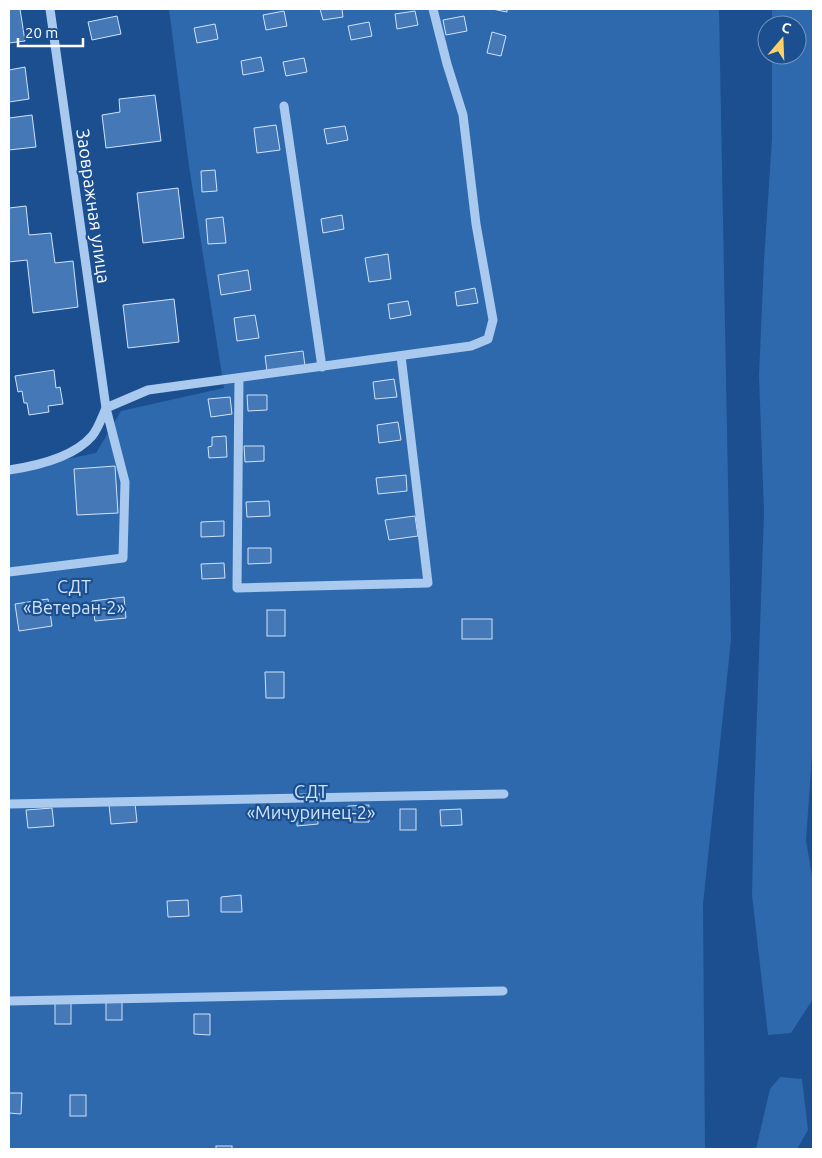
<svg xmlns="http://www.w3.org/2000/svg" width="822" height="1158" viewBox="0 0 822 1158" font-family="Ubuntu,sans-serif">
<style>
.green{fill:#2e69ad}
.building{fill:#4478b7;stroke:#cfe3fa}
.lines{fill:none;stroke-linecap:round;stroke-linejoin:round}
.minor{stroke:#a9c9ee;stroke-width:9}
.labels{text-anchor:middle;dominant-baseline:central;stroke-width:4.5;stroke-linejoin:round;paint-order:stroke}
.street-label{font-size:18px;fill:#fff;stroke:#1b4f8f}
.park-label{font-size:18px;fill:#cfe3fa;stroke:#1b4f8f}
</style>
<rect width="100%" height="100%" fill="#1b4f8f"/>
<g class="green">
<polygon points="169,9 719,9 731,640 703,904 705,1149 9,1149 9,471 96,453 121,411 224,388 189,166"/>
<polygon points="772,9 813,9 813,742 806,840 813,882 813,999 791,1033 768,1035 752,895 754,800 764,512 759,375 764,261 772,138 772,55 797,55 797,25 772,25"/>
<polygon points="780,1077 802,1079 808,1130 797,1149 756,1149 770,1089"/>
</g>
<g class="building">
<polygon points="9,9 20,9 25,41 9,43"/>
<polygon points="320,9 342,9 343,17 323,20"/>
<polygon points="492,9 507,9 507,12"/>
<polygon points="284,11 287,26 266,30 263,15"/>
<polygon points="415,11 418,25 397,29 395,14"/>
<polygon points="117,16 121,34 92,40 88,22"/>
<polygon points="464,16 467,31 446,35 443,20"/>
<polygon points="369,22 372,36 351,40 348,26"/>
<polygon points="215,24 218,39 197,43 194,28"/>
<polygon points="492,32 506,36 501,56 487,53"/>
<polygon points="261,57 264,71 243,75 241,61"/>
<polygon points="304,58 307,72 286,76 283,62"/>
<polygon points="25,67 29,99 9,102 9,70"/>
<polygon points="155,95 161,141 106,148 102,115 120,112 119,99"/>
<polygon points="32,115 36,147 9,150 9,118"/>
<polygon points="276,125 280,150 257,153 254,128"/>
<polygon points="345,126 348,140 327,144 324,129"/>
<polygon points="215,170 217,191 202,192 201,171"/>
<polygon points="178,188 184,238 143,243 137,193"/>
<polygon points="26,206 29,235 51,233 55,263 73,261 78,307 33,313 27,260 9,262 9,208"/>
<polygon points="342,215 344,229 323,233 321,219"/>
<polygon points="223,217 226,243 208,244 206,219"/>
<polygon points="388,254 391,279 369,282 365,258"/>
<polygon points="248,270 251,290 221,295 218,275"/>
<polygon points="475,288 478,303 457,306 455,292"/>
<polygon points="174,299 179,342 128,348 123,305"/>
<polygon points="408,301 411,315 390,319 388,304"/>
<polygon points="255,315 259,338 237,341 234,318"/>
<polygon points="303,351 305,366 267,371 265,356"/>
<polygon points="54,370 56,388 60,387 63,404 48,406 49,412 29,415 27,403 24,403 22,391 18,392 15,376"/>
<polygon points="394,379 397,397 375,399 373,382"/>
<polygon points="247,395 267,395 267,410 248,411"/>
<polygon points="230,397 232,414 211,417 208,399"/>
<polygon points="398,422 401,440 379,443 377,425"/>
<polygon points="226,436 227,457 209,458 208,447 212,446 212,437"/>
<polygon points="244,446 264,446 264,461 245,462"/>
<polygon points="115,466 118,513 77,515 74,469"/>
<polygon points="406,475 407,491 378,494 376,478"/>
<polygon points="269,501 270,516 247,517 246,502"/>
<polygon points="415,516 418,536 389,540 385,520"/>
<polygon points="224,521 224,536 201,537 201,522"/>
<polygon points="248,548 271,548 271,563 248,564"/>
<polygon points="224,563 225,578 202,579 201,564"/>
<polygon points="124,597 126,618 95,621 92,601"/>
<polygon points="48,599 52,626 19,631 15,604"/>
<rect x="267" y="610" width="18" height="26"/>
<rect x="462" y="619" width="30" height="20"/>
<polygon points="265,672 284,672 284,698 266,698"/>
<polygon points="135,803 137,822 111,824 109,805"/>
<polygon points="369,805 369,822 349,822 348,806"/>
<polygon points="52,808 54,826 28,828 26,810"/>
<polygon points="297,809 317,809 318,824 297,826"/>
<rect x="400" y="809" width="16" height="21"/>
<polygon points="461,809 462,825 441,826 440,810"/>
<polygon points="241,895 242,912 221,912 221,897"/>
<polygon points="188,900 189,916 168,917 167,901"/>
<rect x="106" y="999" width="16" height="21"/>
<rect x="55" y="1003" width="16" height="21"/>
<polygon points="194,1014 210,1014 210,1035 194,1034"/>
<polygon points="9,1093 22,1093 21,1114 9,1113"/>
<rect x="70" y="1095" width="16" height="21"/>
<rect x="216" y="1146" width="16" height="3"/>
</g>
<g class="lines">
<g class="minor">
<polyline points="284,106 322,367"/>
<polyline points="239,378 237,588 428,583 401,356"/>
<path d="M9 470C36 466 73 458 92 436 98 429 102 417 106 408L148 390 471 346 488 339 493 320 476 224 463 115 447 64 433 9"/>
<polyline points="9,572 123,558 125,482 106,408 50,9"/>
<polyline points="9,804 504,794"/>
<polyline points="9,1001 503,991"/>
</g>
</g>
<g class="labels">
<g class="street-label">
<text transform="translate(94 206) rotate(82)">Заовражная улица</text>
</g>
<g class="park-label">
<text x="74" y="586">СДТ<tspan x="74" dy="21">«Ветеран-2»</tspan></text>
<text x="311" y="791">СДТ<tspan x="311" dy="21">«Мичуринец-2»</tspan></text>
</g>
</g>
<rect width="822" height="1158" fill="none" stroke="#ffffff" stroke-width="20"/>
<g transform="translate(782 40) rotate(19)"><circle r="24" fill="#1b4f8f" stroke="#7695bc"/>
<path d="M0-4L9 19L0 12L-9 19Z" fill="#ffd166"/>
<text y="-8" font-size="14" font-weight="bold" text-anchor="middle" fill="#ffffff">С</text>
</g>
<path d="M18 38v8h65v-8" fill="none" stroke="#ffffff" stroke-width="2.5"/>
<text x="25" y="38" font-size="15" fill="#ffffff" stroke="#1b4f8f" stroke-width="4" paint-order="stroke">20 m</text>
</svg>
